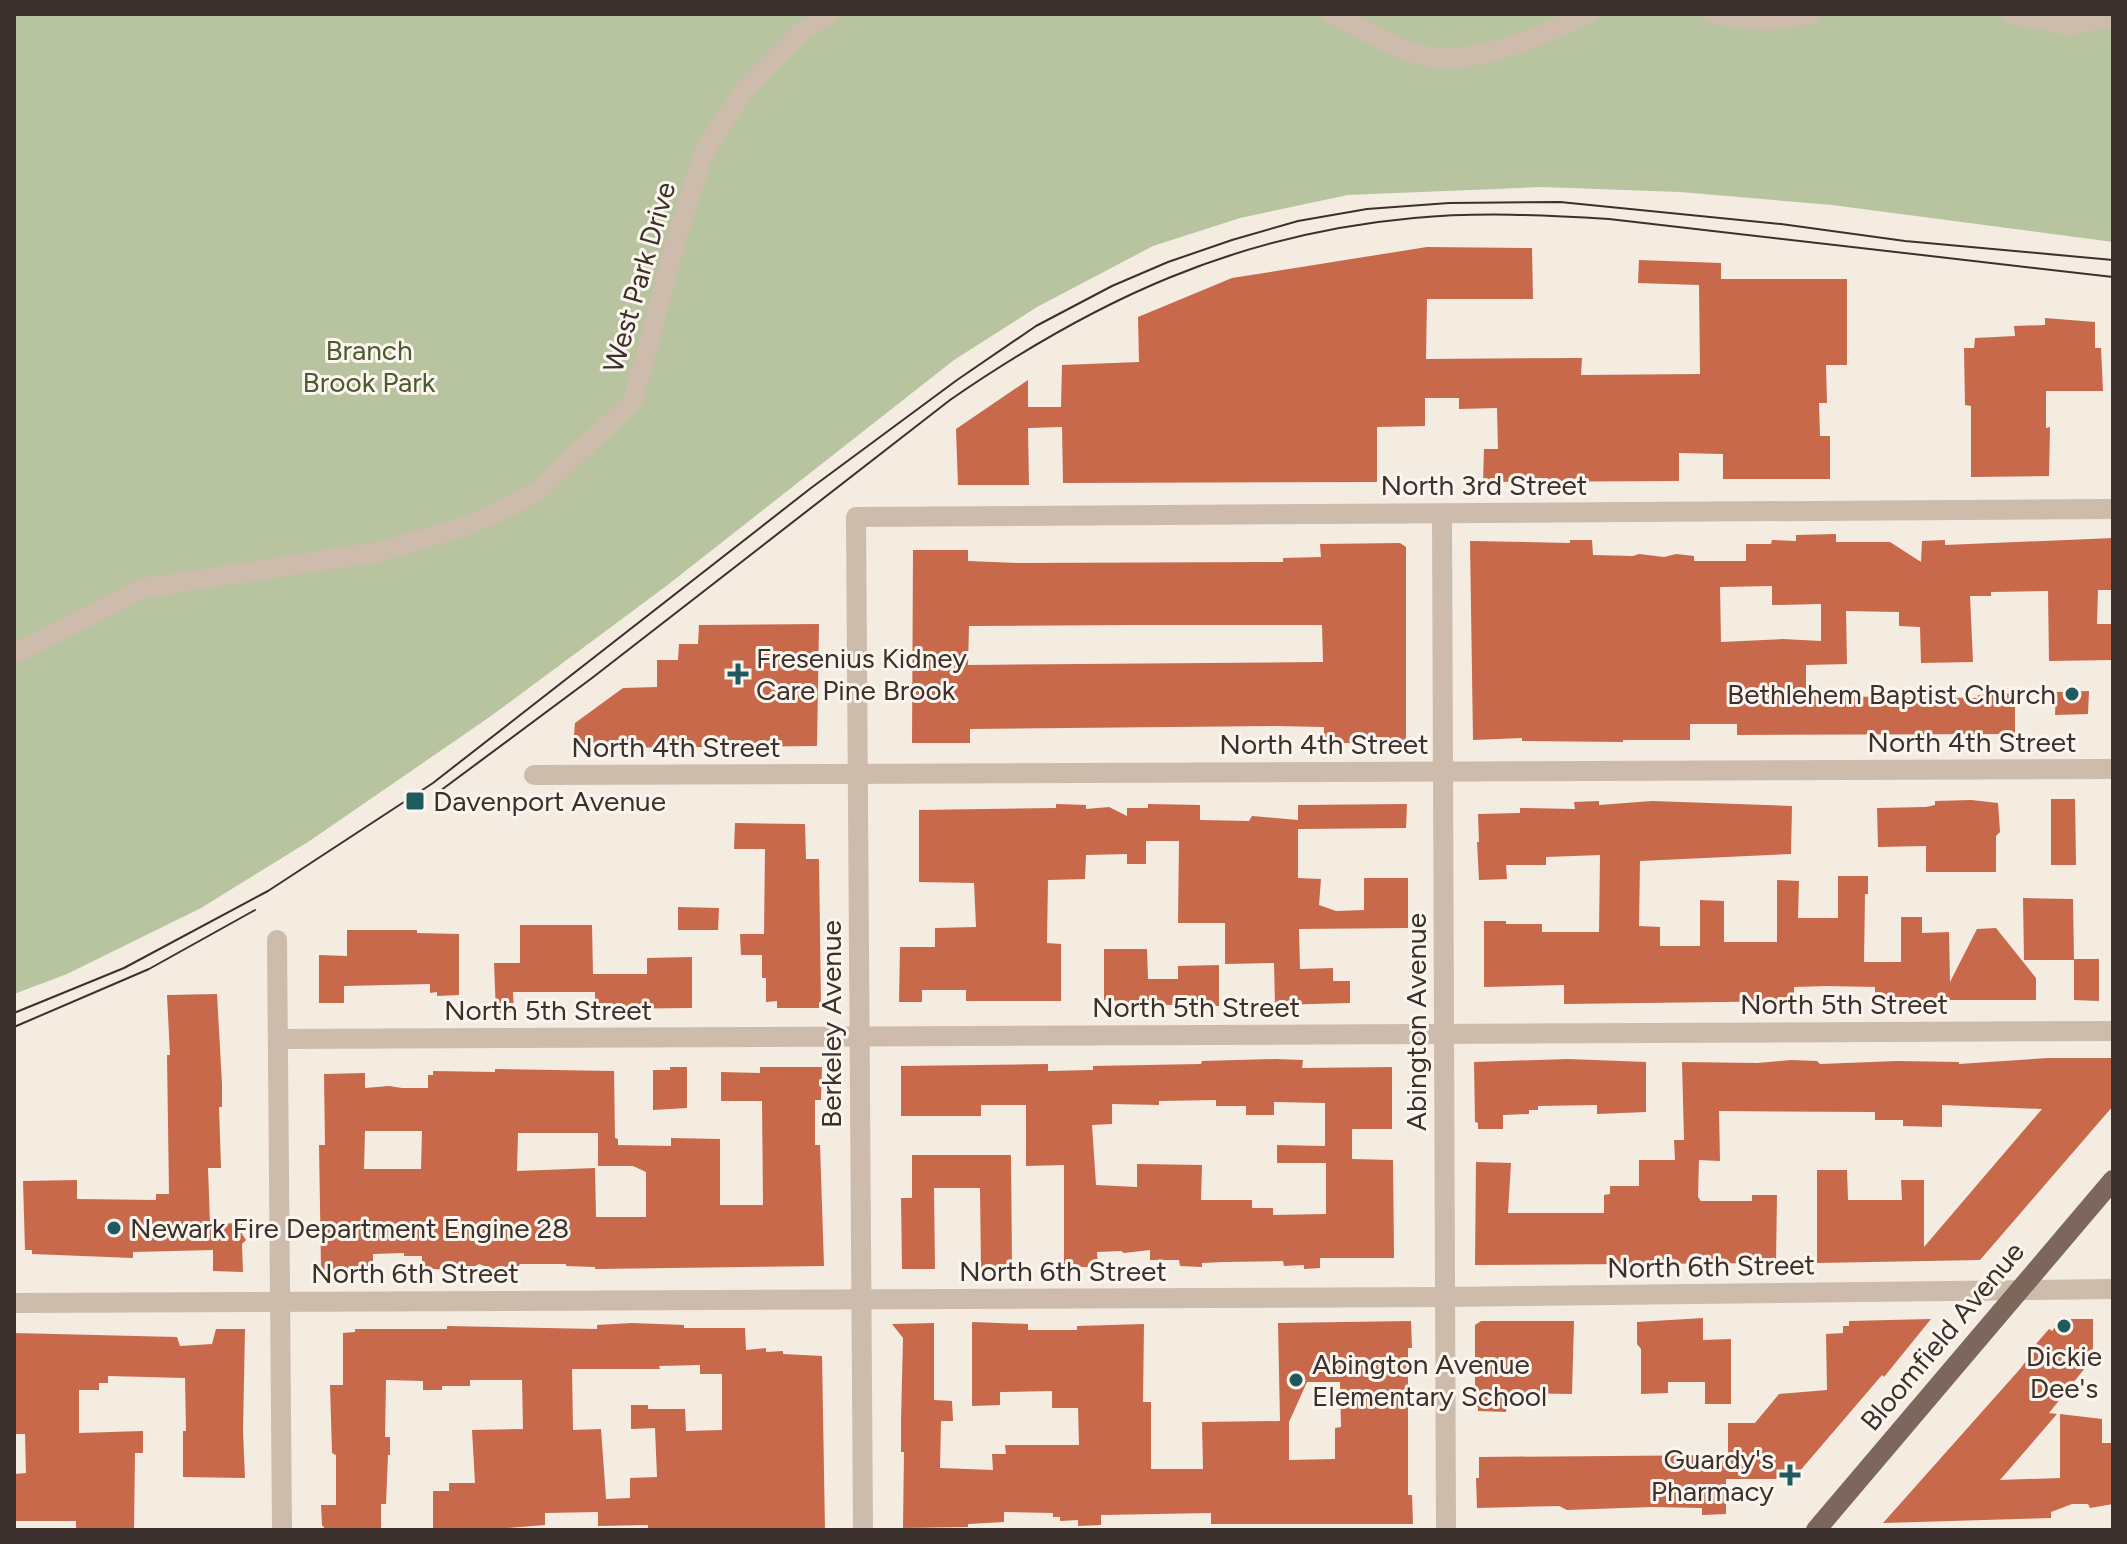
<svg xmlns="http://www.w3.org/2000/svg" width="2127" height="1544" viewBox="0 0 2127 1544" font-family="Figtree,sans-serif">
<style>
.green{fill:#b8c4a0}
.building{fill:#c8694b;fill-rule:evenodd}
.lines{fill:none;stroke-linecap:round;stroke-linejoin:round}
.minor{stroke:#cdbbac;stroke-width:20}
.major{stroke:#7d675c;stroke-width:20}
.tram{stroke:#3b302b;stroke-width:2}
.poi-dot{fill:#1f5a5e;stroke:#fbf5ee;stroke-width:3}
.labels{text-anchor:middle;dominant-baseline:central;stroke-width:6;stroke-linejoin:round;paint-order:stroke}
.street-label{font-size:28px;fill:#3b302b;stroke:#fbf5ee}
.park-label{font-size:28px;fill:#4a5a2e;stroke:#fbf5ee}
.poi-label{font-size:28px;fill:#3b302b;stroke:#fbf5ee;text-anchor:start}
</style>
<rect width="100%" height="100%" fill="#f4ebe1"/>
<polygon class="green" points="14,14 2113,14 2113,242 1832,205 1680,192 1542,187 1348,195 1240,218 1153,246 1037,307 954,360 665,587 491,716 311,840 201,908 67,974 14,994"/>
<g class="building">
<polygon points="1427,247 1532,248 1533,299 1427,299 1426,359 1582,358 1581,375 1700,374 1699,285 1638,283 1639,260 1721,263 1721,279 1847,279 1847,365 1826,365 1827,403 1819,403 1820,436 1830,436 1830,479 1723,479 1723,454 1679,453 1679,481 1483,482 1484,449 1498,449 1497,408 1459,409 1459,398 1425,398 1425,426 1377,427 1377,482 1063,483 1062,427 1028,428 1029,485 958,485 956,429 1028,380 1028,407 1061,407 1062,365 1139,362 1138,317 1232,278"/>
<polygon points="2045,318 2095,322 2095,348 2101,348 2103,391 2046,391 2046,428 2050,427 2049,476 1971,477 1971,406 1965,405 1964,348 1974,348 1975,338 2015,336 2014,326 2045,325"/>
<path d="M1836 534V542H1890L1921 562 1922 541 1945 540V545L2113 538V590H2098L2097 624H2113V660L2049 661 2048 591 1991 592V596H1970L1973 662 1921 663 1920 627 1899 626V612L1846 611 1847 664 1806 665V696L1978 698V695L2015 693V734L1737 735V724H1690V740H1623V742L1522 741V738L1473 740 1470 541 1570 543V540H1592L1593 555 1633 556 1639 554 1664 557 1676 554 1694 556V561H1746V544H1771L1772 540 1796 541V535ZM1772 586V605L1821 604V641L1783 639 1721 642 1720 587Z"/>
<path d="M1400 543 1406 547V743H1324V727L1276 726 970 729V743H912L913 550H968V561L1019 563 1283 562V558L1321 557 1320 544ZM1130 625H1322L1323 662 968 665 969 626Z"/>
<polygon points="819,624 817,746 573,748 575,723 623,688 657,687 657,660 678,660 679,644 698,644 699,625"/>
<polygon points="2089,691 2088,714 2055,715 2056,692"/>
<polygon points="2051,799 2075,799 2076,865 2051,865"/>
<polygon points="1971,800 1998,803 2000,832 1996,836 1996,872 1926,872 1926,846 1878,847 1877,808 1926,807 1935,805 1935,801"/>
<polygon points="1599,801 1599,805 1652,801 1792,806 1791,854 1640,861 1639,926 1660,927 1660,946 1700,946 1700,900 1724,901 1724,942 1777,942 1777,880 1799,881 1798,918 1838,918 1838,876 1868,876 1868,894 1865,894 1864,962 1901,962 1901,917 1922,917 1922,933 1949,932 1950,982 1977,929 1996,928 2036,978 2036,1000 1875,1000 1875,987 1827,986 1794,987 1794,1001 1564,1004 1564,985 1484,987 1484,921 1506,921 1506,924 1542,924 1542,932 1599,932 1600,855 1546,857 1546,865 1506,865 1507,879 1479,880 1477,842 1479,842 1478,814 1520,813 1520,808 1575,809 1574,802"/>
<polygon points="1056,804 1086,805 1086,809 1109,807 1127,816 1127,808 1148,808 1148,804 1200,805 1200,820 1249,821 1252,816 1298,820 1298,878 1321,879 1319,905 1336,911 1364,910 1364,878 1408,878 1408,928 1299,929 1300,969 1333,968 1333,981 1350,981 1350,1003 1275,1005 1274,963 1225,964 1225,923 1178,923 1179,841 1146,841 1146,864 1127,864 1127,854 1086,855 1085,879 1048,880 1047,943 1061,944 1061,1001 966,1001 966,990 922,990 922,1002 899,1002 900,947 935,947 935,928 976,927 974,883 919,882 919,810 1056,808"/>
<polygon points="1407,804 1406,828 1298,829 1298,805"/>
<polygon points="735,823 805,824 806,859 819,859 821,1008 777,1008 777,1001 766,1002 766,978 762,978 762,955 741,955 740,934 764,934 765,849 734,849"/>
<polygon points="2023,898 2073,899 2074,959 2099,959 2099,1001 2074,1000 2074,960 2024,960"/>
<polygon points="678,907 719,908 718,930 678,930"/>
<polygon points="520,925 592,925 593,974 647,974 647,958 692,957 692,1008 595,1009 595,992 513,992 514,1012 496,1013 494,963 520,963"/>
<polygon points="347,930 417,930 417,933 459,934 459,995 437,996 437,992 430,993 430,984 344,986 344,1003 319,1003 319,955 347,956"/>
<polygon points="1104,949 1147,949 1148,979 1178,979 1178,966 1219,965 1219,1006 1126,1004 1126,1001 1104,1000"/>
<polygon points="217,994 222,1084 222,1107 219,1107 221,1168 208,1168 210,1224 242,1223 242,1234 246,1240 242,1244 243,1272 213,1271 213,1250 133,1252 133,1258 32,1254 32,1250 25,1250 23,1181 77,1180 77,1199 156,1200 156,1194 169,1194 167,1055 170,1055 167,995"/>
<polygon points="2048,1058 2113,1058 2113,1106 1980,1260 1817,1263 1817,1170 1847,1170 1848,1200 1902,1200 1901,1180 1924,1180 1924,1247 2042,1109 1942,1105 1942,1127 1903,1126 1903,1120 1875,1120 1875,1112 1719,1111 1720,1161 1699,1160 1698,1197 1701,1201 1752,1201 1752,1195 1777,1195 1776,1263 1475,1265 1476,1162 1511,1163 1508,1213 1604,1213 1604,1195 1610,1194 1610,1186 1639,1186 1639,1160 1675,1160 1674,1140 1684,1140 1682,1062 1757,1063 1791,1060 1817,1061 1820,1064 1897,1061 1959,1062 1959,1064"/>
<path d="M1276 1059 1303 1060 1302 1068 1392 1067V1129H1352V1159L1393 1160 1394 1258H1320V1268L1304 1269V1265L1284 1266 1283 1261 1224 1262 1202 1263V1267L1180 1266 1179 1260H1150V1250L1124 1253 1121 1251 1097 1252 1098 1267H1064V1165L1026 1166V1105H981V1116H901V1066L1048 1064V1071L1093 1070V1066L1201 1064 1202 1061ZM1216 1100V1106H1246V1115H1274V1102L1325 1103V1146L1277 1145V1163H1326V1214L1273 1215V1208H1252V1200H1201L1202 1165 1137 1164V1187L1096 1185 1092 1125 1112 1124V1104L1159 1105V1101Z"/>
<polygon points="1568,1059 1646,1062 1646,1112 1597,1114 1597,1105 1538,1106 1538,1110 1529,1110 1529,1114 1503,1115 1503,1129 1478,1129 1478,1123 1475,1122 1474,1062"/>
<polygon points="670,1067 687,1067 687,1108 653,1110 653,1070 670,1070"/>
<path d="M760 1067H822L821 1100H815V1145H820L824 1266 595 1269V1267L566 1266V1264H520L517 1268 495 1270 479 1264 468 1270H448L422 1268V1256H404V1253L373 1254V1272H326L321 1267 319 1145H325L324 1074 365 1073V1088L389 1086 402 1088H428V1075H433V1071L495 1072V1069L614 1071 615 1138 618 1139V1145L671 1146V1138L720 1139V1205H763L762 1101H721V1072L760 1073ZM365 1131H422L421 1169H364ZM518 1133H598V1166H633L646 1172V1217H596L595 1168 517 1171Z"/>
<polygon points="912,1155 1011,1155 1012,1268 981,1268 980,1188 934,1188 935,1269 902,1269 901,1198 912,1198"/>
<polygon points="1703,1318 1703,1340 1731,1339 1731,1404 1705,1404 1705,1382 1668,1382 1668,1393 1641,1394 1641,1349 1637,1344 1637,1322"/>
<polygon points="1931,1319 1884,1377 1882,1375 1793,1479 1726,1479 1726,1514 1702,1515 1702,1508 1652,1507 1567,1510 1559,1506 1477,1508 1476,1478 1479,1478 1479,1457 1728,1455 1728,1423 1755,1423 1779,1394 1827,1390 1826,1334 1843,1333 1843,1326 1849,1326 1849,1321"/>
<polygon points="2062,1319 2093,1319 2093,1358 2049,1413 2057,1414 2000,1480 2060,1478 2060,1414 2102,1419 2102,1443 2113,1443 2113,1504 2090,1508 2088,1504 2072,1504 2051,1512 2051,1518 1883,1523 2020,1369 2032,1353 2029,1352 2049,1329 2052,1331"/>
<path d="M1411 1321 1412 1348H1408V1495H1412L1413 1524H1211V1513L1101 1515V1525L1078 1526V1520L1060 1521V1517H1053V1513L1004 1512V1522L968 1524V1527L903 1528 904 1452H901V1421L903 1338 892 1324 934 1323V1400L952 1401 953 1421H941L940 1468 993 1470 992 1454H1006L1005 1445H1079L1078 1408H1052V1391L1000 1392V1405L972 1406V1322L1028 1324V1330H1077V1326L1144 1324 1143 1402H1151V1469H1203L1202 1422 1280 1421 1278 1323ZM1307 1382H1340L1341 1427 1335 1428V1459L1289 1460V1422Z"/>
<polygon points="1481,1321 1574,1321 1572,1394 1508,1393 1506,1412 1478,1411 1478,1407 1475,1407 1475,1325"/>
<path d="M632 1323 684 1325V1328H745L746 1350 766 1348V1352L783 1351V1354L822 1356 825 1529 648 1530V1525L598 1526V1512L545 1513V1525L496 1529 433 1528V1491H449V1483H475L472 1430 523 1429 522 1380H470V1386H442V1390H423V1381L386 1380 385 1437H390V1455H388L386 1504H381V1530H326L322 1525 321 1505H336V1455L332 1453 330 1385H343V1333L355 1332V1329H447V1326L597 1329V1325ZM700 1365V1374H722V1430L686 1431 685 1409H648V1405H631V1429L655 1428 657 1477 630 1478V1498L606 1499 601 1429 573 1430 572 1369H660L659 1366Z"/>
<polygon points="216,1329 245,1329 243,1431 245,1478 183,1477 183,1431 186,1431 185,1378 108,1376 108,1383 99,1383 99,1390 79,1390 79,1433 143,1431 143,1453 135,1453 134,1530 76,1530 76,1521 14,1521 14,1474 26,1473 25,1434 14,1434 14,1333 177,1337 180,1346 212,1344"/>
</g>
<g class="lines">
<g class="minor">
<path d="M1332 14C1358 26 1389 46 1417 54 1471 70 1539 36 1588 14"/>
<polyline points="1713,14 1761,21 1811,14"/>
<polyline points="2011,14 2068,25 2113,18"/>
<polyline points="1442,514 1446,1530"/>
<polyline points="14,654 144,588 378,552 460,528 499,512 539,490 633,401 679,230 704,152 743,92 802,31 829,14"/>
<polyline points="534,775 2113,769"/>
<polyline points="277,940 282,1530"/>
<polyline points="278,1039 2113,1031"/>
<polyline points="14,1303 1445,1297 2113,1289"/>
<polyline points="863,1530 856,517 2113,509"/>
</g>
<polyline class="major" points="1816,1530 2113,1180"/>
<g class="tram">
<path d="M440 791 592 678 950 400C1095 300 1236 234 1414 218 1479 212 1544 215 1609 219L2113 277"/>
<polyline points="14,1013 124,968 268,891 433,783 811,488 957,380 1036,326 1112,286 1168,262 1232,240 1298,221 1367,209 1449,203 1560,202 1781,224 1905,241 2113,260"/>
<polyline points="14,1027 149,969 255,910"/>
</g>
</g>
<g class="poi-dot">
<path d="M734 662h8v8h8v8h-8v8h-8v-8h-8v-8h8z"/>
<circle cx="2072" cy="694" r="8"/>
<rect x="405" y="791" width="20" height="20" rx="4"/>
<circle cx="114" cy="1228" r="8"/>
<circle cx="2064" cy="1326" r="8"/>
<circle cx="1296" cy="1380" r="8"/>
<path d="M1786 1463h8v8h8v8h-8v8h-8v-8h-8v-8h8z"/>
</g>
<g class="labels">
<g class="street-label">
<text transform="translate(639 277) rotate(-74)">West Park Drive</text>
<text x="1484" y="485">North 3rd Street</text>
<text x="1972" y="742">North 4th Street</text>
<text x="1324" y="744">North 4th Street</text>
<text x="676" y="747">North 4th Street</text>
<text x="1844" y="1004">North 5th Street</text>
<text x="1196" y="1007">North 5th Street</text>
<text x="548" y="1010">North 5th Street</text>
<text transform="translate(1416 1022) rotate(-90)">Abington Avenue</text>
<text transform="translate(831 1024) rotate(-90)">Berkeley Avenue</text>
<text transform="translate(1711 1266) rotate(-1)">North 6th Street</text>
<text x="1063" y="1271">North 6th Street</text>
<text x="415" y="1273">North 6th Street</text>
<text transform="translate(1942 1336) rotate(-50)">Bloomfield Avenue</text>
</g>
<g class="park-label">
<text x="369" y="350">Branch<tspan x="369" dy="32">Brook Park</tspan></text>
</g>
<g class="poi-label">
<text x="756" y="658">Fresenius Kidney<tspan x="756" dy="32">Care Pine Brook</tspan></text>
<text x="2056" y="694" text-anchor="end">Bethlehem Baptist Church</text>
<text x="433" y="801">Davenport Avenue</text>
<text x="130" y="1228">Newark Fire Department Engine 28</text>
<text x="2064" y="1356" text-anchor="middle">Dickie<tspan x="2064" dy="32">Dee's</tspan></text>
<text x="1312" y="1364">Abington Avenue<tspan x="1312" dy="32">Elementary School</tspan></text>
<text x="1774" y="1459" text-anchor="end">Guardy's<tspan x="1774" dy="32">Pharmacy</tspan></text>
</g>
</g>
<rect width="2127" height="1544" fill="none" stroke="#3b302b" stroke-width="32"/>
</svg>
